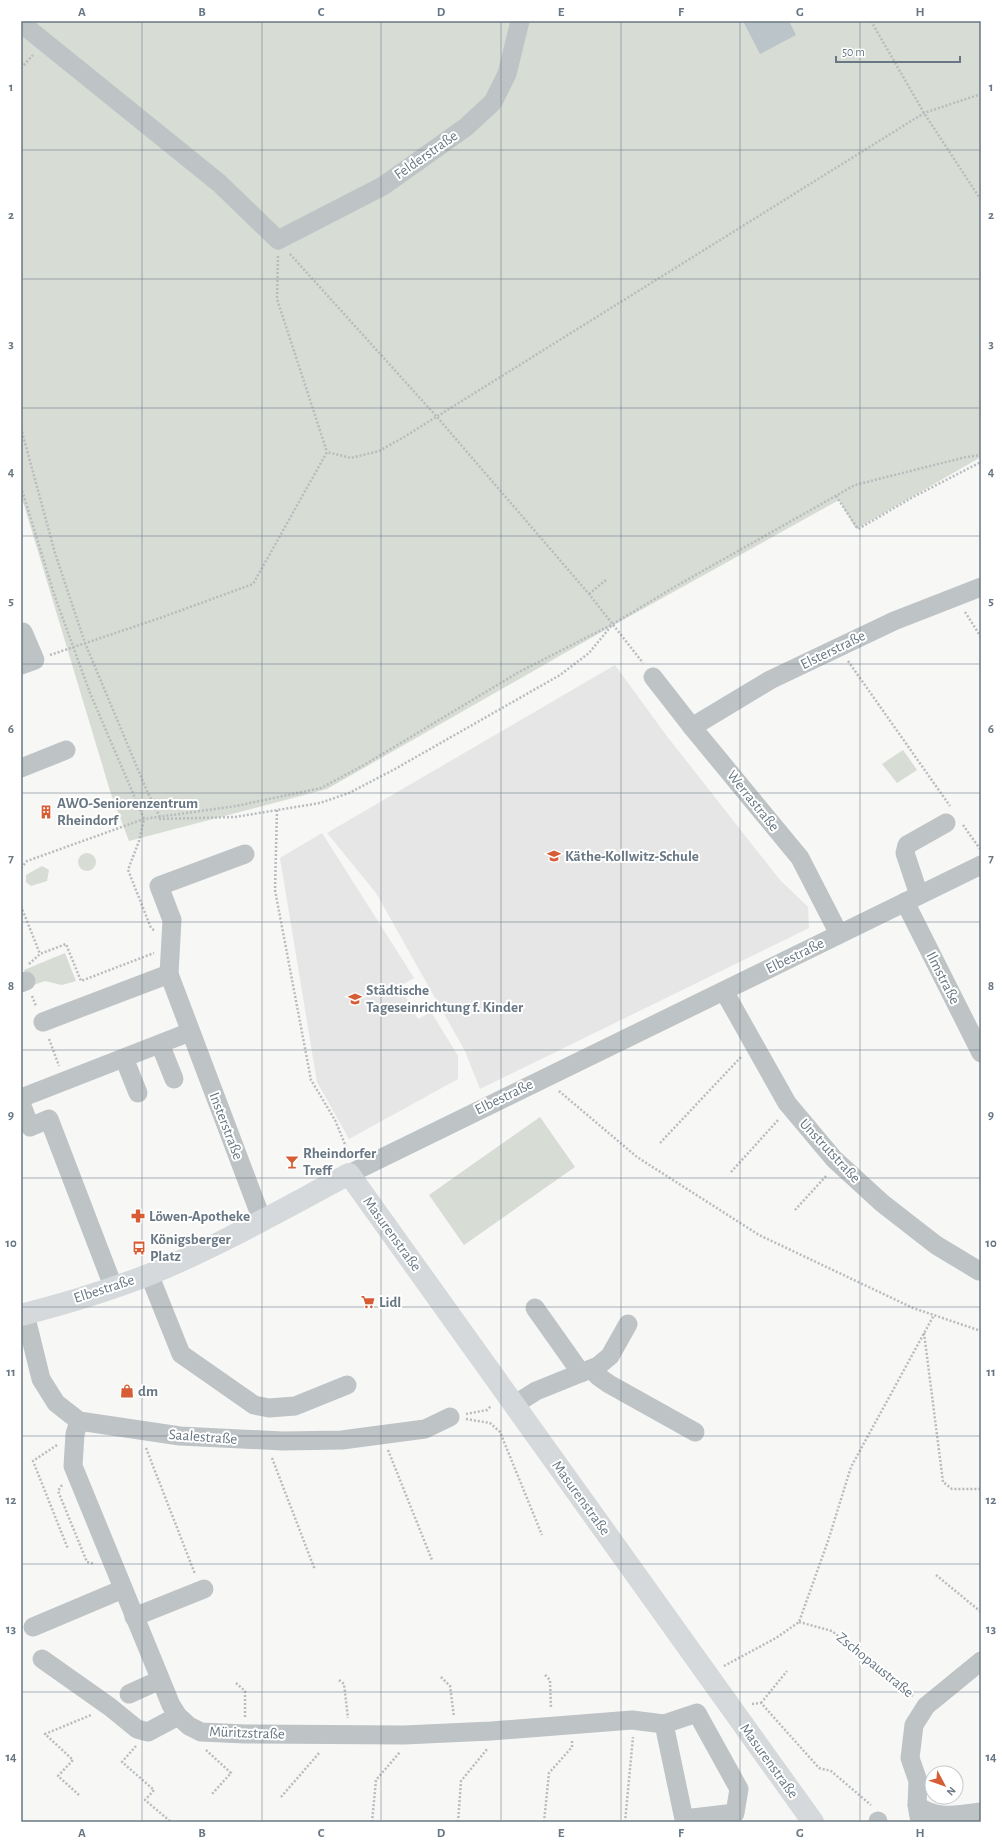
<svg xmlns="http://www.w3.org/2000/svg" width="1002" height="1843" viewBox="0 0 1002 1843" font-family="'Alegreya Sans',sans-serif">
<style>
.built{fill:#e5e6e5}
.green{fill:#d7dcd4}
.water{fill:#bac4c9}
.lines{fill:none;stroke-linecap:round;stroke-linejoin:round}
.path{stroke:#b9bcbe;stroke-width:2.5;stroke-dasharray:2 2;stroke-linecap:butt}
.minor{stroke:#bec3c6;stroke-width:19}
.major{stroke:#d5d9dc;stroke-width:22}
.grid{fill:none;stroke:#687783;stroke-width:1;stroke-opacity:0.55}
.labels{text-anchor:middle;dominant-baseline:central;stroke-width:4;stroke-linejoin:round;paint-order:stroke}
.street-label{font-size:15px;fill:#687783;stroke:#fff}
.poi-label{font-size:15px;font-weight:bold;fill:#687783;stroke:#fff;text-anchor:start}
.neatline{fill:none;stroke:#687783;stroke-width:1.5}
.grid-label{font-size:13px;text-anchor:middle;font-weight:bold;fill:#687783}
</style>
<rect width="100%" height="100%" fill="#f7f7f5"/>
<g class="built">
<polygon points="615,665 666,735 780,880 808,907 809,928 480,1089 465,1051 376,893 327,833"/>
<polygon points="322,833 414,978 400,986 418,1019 431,1012 458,1056 458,1079 349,1139 317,1082 280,858"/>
</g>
<g class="green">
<polygon points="21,21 981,21 981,457 856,529 839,500 612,626 327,789 129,841 111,794 21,495"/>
<polygon points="903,750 917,770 897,783 882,764"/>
<circle cx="87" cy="862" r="9"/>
<polygon points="42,866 49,870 47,881 31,886 26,882 26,875"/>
<polygon points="65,953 76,981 62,985 45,981 31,986 24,970"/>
<polygon points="540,1117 575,1167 464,1245 429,1195"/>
</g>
<polygon class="water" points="743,21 789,21 796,35 760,54"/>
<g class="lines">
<g class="path">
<polyline points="871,21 924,113 981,200"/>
<polyline points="21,68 33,55"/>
<polyline points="290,254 437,417 589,594 643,663"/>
<polyline points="278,256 277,299 327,452"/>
<polyline points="21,428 55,553 85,643 147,791 160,817"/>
<polyline points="21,487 54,594 90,693 144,819 139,841 128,870 151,928 155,931"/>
<polyline points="836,496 858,529 915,496 981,462"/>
<polyline points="589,594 607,579"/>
<polyline points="965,612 981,637"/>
<polyline points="50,655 160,618 253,584 327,452 351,458 379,451 404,437 924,113 981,94"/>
<polyline points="848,661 950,806"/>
<polyline points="277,810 275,890 311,1080 335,1120 349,1154"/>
<polyline points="159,819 235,817 320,803 349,793 395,769 560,675 589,653 612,625"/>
<polyline points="963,825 980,849"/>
<polyline points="21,868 27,861 144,819 236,806 321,788 364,765 519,672 613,624 676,586 855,485 966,457 981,455"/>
<polyline points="21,906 40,954"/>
<polyline points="29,964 40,954 66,944 81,981 154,953"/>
<polyline points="32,996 36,1006"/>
<polyline points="49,1039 59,1066"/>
<polyline points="559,1091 637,1157 759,1235 913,1308 981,1331"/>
<polyline points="660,1143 741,1057"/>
<polyline points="731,1172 779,1119"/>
<polyline points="795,1210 827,1175"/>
<polyline points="924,1333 943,1482 952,1489 981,1489"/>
<polyline points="466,1414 487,1410 491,1406"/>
<polyline points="466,1419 490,1423 500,1432 542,1535"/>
<polyline points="57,1445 33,1461 68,1549"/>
<polyline points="146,1448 195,1574"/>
<polyline points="388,1450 432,1560"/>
<polyline points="272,1458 315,1570"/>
<polyline points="62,1485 58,1491 87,1562 95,1564"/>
<polyline points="936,1575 981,1612"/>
<polyline points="799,1622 832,1631 913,1696"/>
<polyline points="724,1666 776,1638 799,1622 828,1541 851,1467 934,1315"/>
<polyline points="545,1675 550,1680 551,1708"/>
<polyline points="441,1677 450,1686 454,1717"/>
<polyline points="339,1680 344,1684 348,1718"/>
<polyline points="236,1683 245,1691 245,1718"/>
<polyline points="761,1703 787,1671"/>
<polyline points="752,1704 761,1703 819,1768 831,1771 871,1805"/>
<polyline points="136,1746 122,1762 154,1790 145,1800 171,1822"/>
<polyline points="206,1750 231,1773 212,1794"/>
<polyline points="79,1795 58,1776 73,1760 45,1734 91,1715"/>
<polyline points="281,1797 320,1752"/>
<polyline points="372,1822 376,1780 400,1752"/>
<polyline points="458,1822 461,1781 488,1748"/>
<polyline points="544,1822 549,1773 572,1747 572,1741"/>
<polyline points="625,1822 633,1737"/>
</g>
<g class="minor">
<polyline points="21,23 219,183 278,240 383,186 466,127 493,102 507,74 520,21"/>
<polyline points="21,665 35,660 23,632"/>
<polyline points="653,677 692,727 800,858 839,934"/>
<polyline points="692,727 770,680 894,621 981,587"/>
<polyline points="21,768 66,750"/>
<polyline points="245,854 159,886 172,920 169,974 262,1220"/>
<polyline points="919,895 905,853 907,845 946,823"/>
<polyline points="905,902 981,1053"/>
<polyline points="21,983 26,981"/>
<polyline points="724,991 787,1103 834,1159 882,1203 936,1245 979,1271"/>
<polyline points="43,1022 169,974"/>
<polyline points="160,1044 174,1079"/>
<polyline points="124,1058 138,1093"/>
<polyline points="21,1098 190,1032"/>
<polyline points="21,1103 30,1127 49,1119 113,1286"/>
<polyline points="349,1174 981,865"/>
<polyline points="149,1274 181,1354 254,1405 269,1408 295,1406 347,1385"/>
<polyline points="535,1308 581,1373"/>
<polyline points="25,1314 41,1379 56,1403 79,1421 180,1436 283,1441 342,1440 425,1429 450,1417"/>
<polyline points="591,1369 599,1377 609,1384 695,1432"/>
<polyline points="514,1405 536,1391 598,1366 610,1356 628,1324"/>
<polyline points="79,1421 75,1434 73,1466 171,1705 178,1716 189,1726 201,1732 245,1734 404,1735 491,1731 632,1720 664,1724 697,1713 739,1789 735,1813 684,1819 664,1724"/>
<polyline points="134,1617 204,1589"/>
<polyline points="33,1627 123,1589"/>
<polyline points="42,1659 110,1707 137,1729 148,1732 178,1716"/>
<polyline points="129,1694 160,1680"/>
<path d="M917 1805C935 1820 959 1815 981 1812"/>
<polyline points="878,1821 878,1822"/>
<polyline points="920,1822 917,1805 918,1781 910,1758 914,1725 926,1706 981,1661"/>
</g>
<path class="major" d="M21 1315C64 1304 107 1291 148 1275 217 1247 283 1209 349 1174L813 1822"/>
</g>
<path class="grid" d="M142 21V1822M262 21V1822M381 21V1822M501 21V1822M621 21V1822M740 21V1822M860 21V1822M21 150H981M21 279H981M21 408H981M21 536H981M21 664H981M21 793H981M21 922H981M21 1050H981M21 1178H981M21 1307H981M21 1436H981M21 1564H981M21 1692H981"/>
<defs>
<g id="building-bare" transform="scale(1.08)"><path d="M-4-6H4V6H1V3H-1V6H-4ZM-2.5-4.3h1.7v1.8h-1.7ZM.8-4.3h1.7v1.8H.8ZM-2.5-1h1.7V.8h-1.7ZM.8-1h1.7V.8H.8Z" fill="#d65d35" stroke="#fff" stroke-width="2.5" paint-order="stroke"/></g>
<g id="school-bare" transform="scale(1.08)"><path d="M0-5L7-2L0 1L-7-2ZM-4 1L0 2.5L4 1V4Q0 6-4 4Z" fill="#d65d35" stroke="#fff" stroke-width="2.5" paint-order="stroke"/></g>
<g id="bar-bare" transform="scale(1.08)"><path d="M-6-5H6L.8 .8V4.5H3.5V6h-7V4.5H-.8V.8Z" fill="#d65d35" stroke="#fff" stroke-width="2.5" paint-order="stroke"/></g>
<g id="pharmacy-bare" transform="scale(1.08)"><path d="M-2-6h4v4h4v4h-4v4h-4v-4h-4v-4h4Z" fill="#d65d35" stroke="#fff" stroke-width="2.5" paint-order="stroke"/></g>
<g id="bus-bare" transform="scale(1.08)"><path d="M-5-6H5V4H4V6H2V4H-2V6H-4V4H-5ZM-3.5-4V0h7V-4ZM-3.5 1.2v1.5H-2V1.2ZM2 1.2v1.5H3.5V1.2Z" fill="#d65d35" stroke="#fff" stroke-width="2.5" paint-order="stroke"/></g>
<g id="supermarket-bare" transform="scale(1.08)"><path d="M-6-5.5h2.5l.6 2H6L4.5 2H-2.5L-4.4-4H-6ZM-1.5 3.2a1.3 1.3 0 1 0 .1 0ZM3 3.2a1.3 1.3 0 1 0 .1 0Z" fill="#d65d35" stroke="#fff" stroke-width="2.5" paint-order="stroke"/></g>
<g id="shop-bare" transform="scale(1.08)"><path d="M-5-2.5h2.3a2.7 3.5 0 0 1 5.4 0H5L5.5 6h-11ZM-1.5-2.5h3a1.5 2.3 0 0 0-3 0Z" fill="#d65d35" stroke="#fff" stroke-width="2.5" paint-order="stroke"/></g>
</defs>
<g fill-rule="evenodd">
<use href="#building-bare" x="46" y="812"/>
<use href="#school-bare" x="554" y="856"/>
<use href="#school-bare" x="355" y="999"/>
<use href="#bar-bare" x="292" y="1162"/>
<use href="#pharmacy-bare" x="138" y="1216"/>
<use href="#bus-bare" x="139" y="1248"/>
<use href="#supermarket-bare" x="368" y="1302"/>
<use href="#shop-bare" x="127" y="1391"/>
</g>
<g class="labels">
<g class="street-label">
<text transform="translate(426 155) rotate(-35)">Felderstraße</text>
<text transform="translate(833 650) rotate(-26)">Elsterstraße</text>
<text transform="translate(753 801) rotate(51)">Werrastraße</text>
<text transform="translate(795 956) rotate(-26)">Elbestraße</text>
<text transform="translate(943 978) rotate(63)">Ilmstraße</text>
<text transform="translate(504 1097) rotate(-26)">Elbestraße</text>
<text transform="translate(226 1126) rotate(69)">Insterstraße</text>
<text transform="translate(830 1151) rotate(47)">Unstrutstraße</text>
<text transform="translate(392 1234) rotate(54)">Masurenstraße</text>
<text transform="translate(104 1289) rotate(-18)">Elbestraße</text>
<text transform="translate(203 1437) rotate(4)">Saalestraße</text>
<text transform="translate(581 1498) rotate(54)">Masurenstraße</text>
<text transform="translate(875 1665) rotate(39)">Zschopaustraße</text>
<text transform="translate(247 1733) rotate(2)">Müritzstraße</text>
<text transform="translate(769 1761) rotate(54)">Masurenstraße</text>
</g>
<g class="poi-label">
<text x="57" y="803">AWO-Seniorenzentrum<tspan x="57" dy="17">Rheindorf</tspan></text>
<text x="565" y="856">Käthe-Kollwitz-Schule</text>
<text x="366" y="990">Städtische<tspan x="366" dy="17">Tageseinrichtung f. Kinder</tspan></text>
<text x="303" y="1153">Rheindorfer<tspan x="303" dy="17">Treff</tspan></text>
<text x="149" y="1216">Löwen-Apotheke</text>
<text x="150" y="1239">Königsberger<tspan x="150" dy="17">Platz</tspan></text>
<text x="379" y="1302">Lidl</text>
<text x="138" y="1391">dm</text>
</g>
</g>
<rect width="1002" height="1843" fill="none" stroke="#ffffff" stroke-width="44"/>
<g transform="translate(944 1785) rotate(131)"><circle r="19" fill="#ffffff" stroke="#c3c9cd"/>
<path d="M0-3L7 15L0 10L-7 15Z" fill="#d65d35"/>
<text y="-6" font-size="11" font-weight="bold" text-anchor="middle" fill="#687783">N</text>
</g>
<path d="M836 56v6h124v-6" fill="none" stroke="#687783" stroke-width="2"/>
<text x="842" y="56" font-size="12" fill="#687783" stroke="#ffffff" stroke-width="3" paint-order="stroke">50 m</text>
<rect x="22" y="22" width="958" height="1799" class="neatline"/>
<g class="grid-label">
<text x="82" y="16">A</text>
<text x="202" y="16">B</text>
<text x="321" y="16">C</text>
<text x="441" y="16">D</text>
<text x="561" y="16">E</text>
<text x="681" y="16">F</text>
<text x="800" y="16">G</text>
<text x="920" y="16">H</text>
<text x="11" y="91">1</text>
<text x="991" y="91">1</text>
<text x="11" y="219">2</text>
<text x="991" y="219">2</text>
<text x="11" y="348">3</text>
<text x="991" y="348">3</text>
<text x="11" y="476">4</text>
<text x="991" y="476">4</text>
<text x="11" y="605">5</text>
<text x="991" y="605">5</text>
<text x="11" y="733">6</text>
<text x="991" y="733">6</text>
<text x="11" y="862">7</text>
<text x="991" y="862">7</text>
<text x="11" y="990">8</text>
<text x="991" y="990">8</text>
<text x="11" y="1119">9</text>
<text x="991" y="1119">9</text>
<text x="11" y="1247">10</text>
<text x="991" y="1247">10</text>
<text x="11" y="1376">11</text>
<text x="991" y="1376">11</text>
<text x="11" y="1504">12</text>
<text x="991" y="1504">12</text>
<text x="11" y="1633">13</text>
<text x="991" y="1633">13</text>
<text x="11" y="1761">14</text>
<text x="991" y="1761">14</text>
<text x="82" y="1837">A</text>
<text x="202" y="1837">B</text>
<text x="321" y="1837">C</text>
<text x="441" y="1837">D</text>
<text x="561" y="1837">E</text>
<text x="681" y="1837">F</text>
<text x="800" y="1837">G</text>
<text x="920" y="1837">H</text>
</g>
</svg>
